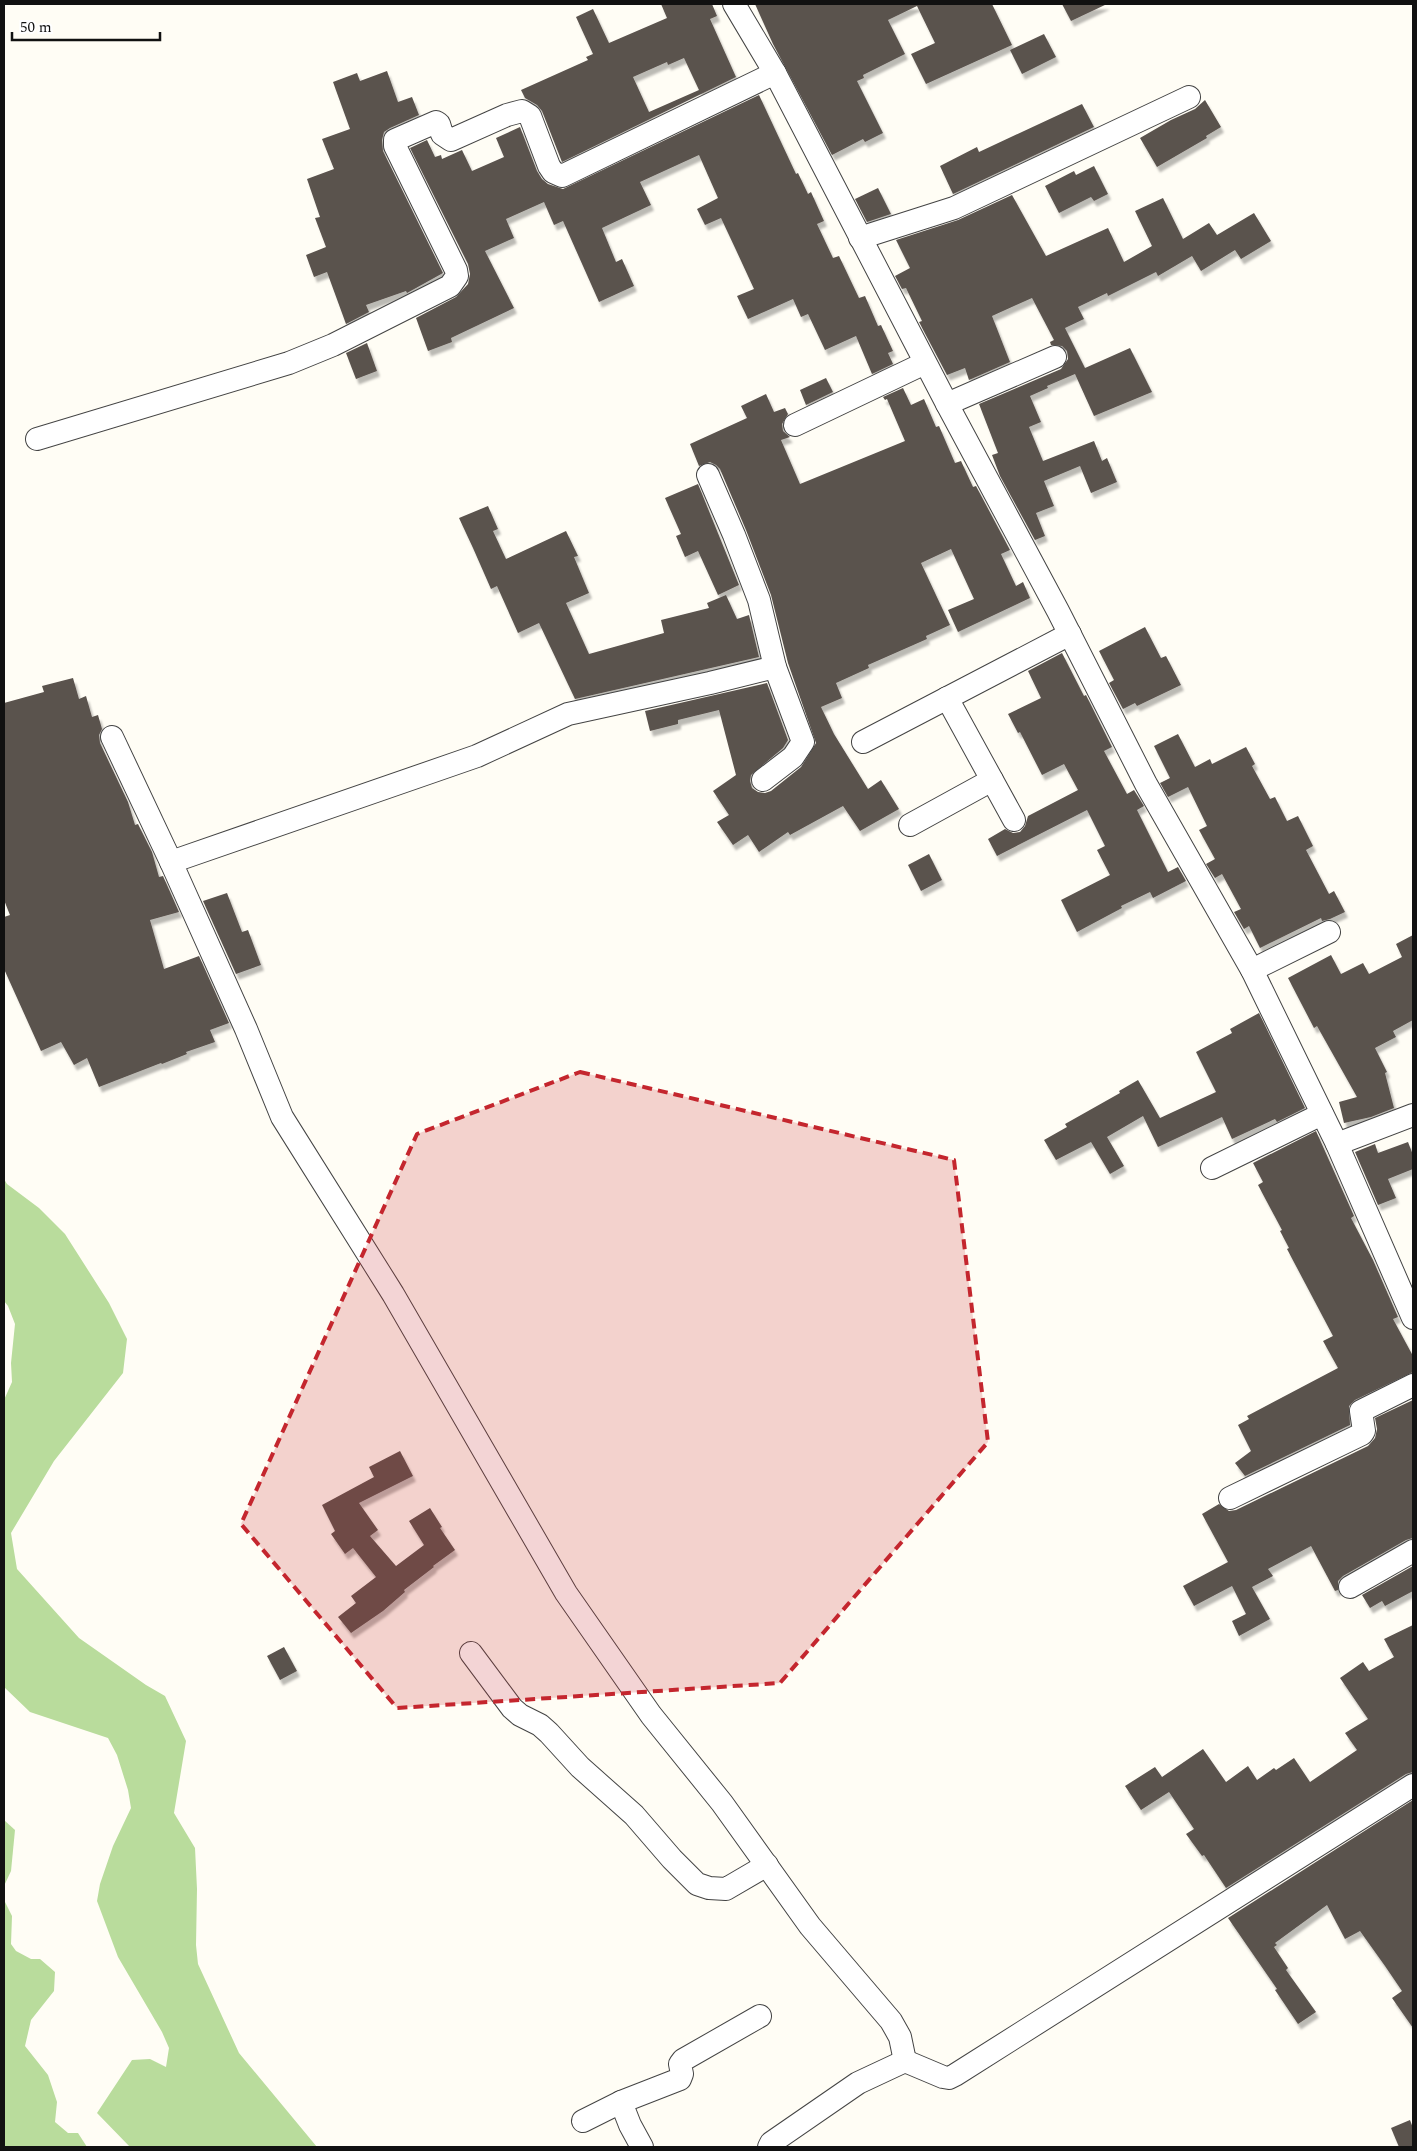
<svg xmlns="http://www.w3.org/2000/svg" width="1417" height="2151" viewBox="0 0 1417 2151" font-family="Spectral,serif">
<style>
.forest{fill:#b9dc9c}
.building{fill:#5a524d;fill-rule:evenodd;filter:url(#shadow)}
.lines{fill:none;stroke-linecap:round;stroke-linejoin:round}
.minor-casing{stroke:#444;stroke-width:24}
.minor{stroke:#fff;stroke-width:22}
.marked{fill:#c4262e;fill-opacity:0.2;stroke:#c4262e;stroke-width:4;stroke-dasharray:10 6;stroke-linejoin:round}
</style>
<defs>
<filter id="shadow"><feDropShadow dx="3" dy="5.5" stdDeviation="1" flood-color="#0004"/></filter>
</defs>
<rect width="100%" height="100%" fill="#fffdf5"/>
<g class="forest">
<polygon points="4,1179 7,1184 39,1208 65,1234 109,1303 127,1339 123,1373 54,1461 11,1533 17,1569 79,1638 146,1685 165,1696 186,1741 174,1813 195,1848 197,1889 196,1945 198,1964 239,2053 317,2147 130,2147 97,2113 132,2060 150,2059 166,2067 169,2048 162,2032 118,1957 97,1901 100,1884 113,1846 131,1808 128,1790 117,1755 108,1738 30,1712 4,1687 4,1400 12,1382 11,1363 15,1324 8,1306 4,1301"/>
<polygon points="4,1820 15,1830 11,1871 4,1886"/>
<polygon points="4,1900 12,1916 11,1944 16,1951 31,1959 40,1959 55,1972 54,1991 31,2020 25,2046 48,2075 57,2102 55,2122 68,2133 78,2133 87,2147 4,2147"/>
</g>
<g class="building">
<path d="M661 4H712L717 16 710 19 736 77 562 162 542 111 537 105 525 98 521 90 588 60 586 57 593 54 576 17 593 9 609 43 667 18ZM684 58 699 90 649 112 633 77 667 62 668 65Z"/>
<polygon points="755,4 992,4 1012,45 926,84 911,54 935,43 917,6 888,20 905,54 863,75 864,78 857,81 883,133 865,142 863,139 832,155 773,44"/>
<polygon points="1062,4 1107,4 1071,21"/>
<polygon points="1044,34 1056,57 1022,74 1010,50"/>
<polygon points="387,71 398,102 412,97 419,115 390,128 384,132 382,140 383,151 443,273 407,293 406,291 366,305 369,312 346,324 327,272 314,277 306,255 326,247 315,218 320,217 307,179 334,169 322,139 350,129 333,82 357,73 360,81"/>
<polygon points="759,95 796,174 798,173 808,194 811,192 824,221 817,224 833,258 839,256 859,298 865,296 878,326 881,325 893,351 888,353 893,364 872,374 856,336 825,350 808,314 801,317 793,299 748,319 737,296 754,289 736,250 721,218 705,225 697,209 718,198 699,155 640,182 651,205 602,228 616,262 622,259 634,286 599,302 563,221 554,225 544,202 506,219 514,238 485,251 514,308 451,338 452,342 428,351 416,318 456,297 468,284 470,274 468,264 410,148 427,140 435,157 441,155 442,159 462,150 472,171 504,157 496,138 520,127 537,171 542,179 548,184 563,189"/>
<polygon points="1205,100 1221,127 1206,136 1207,138 1157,167 1140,138 1171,120 1195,109"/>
<polygon points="1082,104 1094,127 953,194 940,166 977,147 979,152"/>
<polygon points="1094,166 1108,194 1094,201 1091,197 1059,213 1045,186 1074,171 1076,175"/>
<polygon points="878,188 891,214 867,222 855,199"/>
<polygon points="1012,195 1046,256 1108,228 1124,262 1152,246 1135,211 1163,198 1183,239 1209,223 1217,235 1254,213 1271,241 1241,259 1235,250 1201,271 1192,256 1158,276 1156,272 1108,296 1107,293 1078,307 1084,319 1065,328 1085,368 1130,348 1152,392 1094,416 1075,374 1047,386 1048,388 1030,396 1041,422 1029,427 1043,461 1094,441 1102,461 1107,458 1117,482 1091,493 1080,466 1044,481 1054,506 1036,513 1045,536 1035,540 1000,476 992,455 998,453 979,404 1061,369 1068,359 1067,351 1062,346 1051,345 1050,342 1054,340 1032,298 992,316 1010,362 969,380 965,368 947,375 919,322 922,321 906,288 902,289 895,276 910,268 896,240 958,220"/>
<polygon points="367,343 377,371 356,379 346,353"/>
<polygon points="826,378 833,392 806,405 800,390"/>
<polygon points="903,388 911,405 924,399 936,427 939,426 955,463 961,461 973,487 976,486 1010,550 1001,554 1016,586 1023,582 1030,598 958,632 948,610 974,599 951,549 921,563 950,625 926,636 927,639 868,665 869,668 836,683 842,698 821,707 834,734 868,789 881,780 899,809 860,831 843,806 790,835 788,832 759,852 748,835 733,845 717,822 729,815 713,791 736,775 719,710 678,720 678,724 650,731 645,711 767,683 788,740 783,748 751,775 750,781 752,788 758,792 765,793 771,791 801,767 816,743 788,663 771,595 746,530 720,469 716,465 710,462 699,466 690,444 747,418 741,406 766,394 774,412 785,408 788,414 782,424 783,431 790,437 781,440 800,484 905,441 887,399 885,400 883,397"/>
<polygon points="698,484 739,585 718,595 698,551 685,557 676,536 681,534 665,498"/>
<polygon points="488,506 498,529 493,531 506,559 566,531 578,556 574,557 589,593 566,603 589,654 664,633 661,620 709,608 707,603 726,595 737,619 749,615 759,657 575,699 539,623 518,633 497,586 491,589 473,548 459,518"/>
<polygon points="1145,627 1161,658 1166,656 1181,685 1137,706 1135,703 1123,709 1109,683 1114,680 1099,651"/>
<polygon points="1062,653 1084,696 1086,695 1112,747 1104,751 1127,794 1134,790 1144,806 1137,810 1168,872 1178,867 1186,881 1153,898 1150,892 1121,906 1122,908 1077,932 1061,900 1110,875 1097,850 1105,846 1087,810 997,856 988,839 1005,829 1013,833 1020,832 1025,826 1028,816 1078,790 1064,764 1042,775 1020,732 1018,733 1008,714 1041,698 1028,671"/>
<polygon points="73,678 79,699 86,696 92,717 98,715 102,729 99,735 100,743 128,802 135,825 138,824 152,852 159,877 163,876 179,912 150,920 164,969 199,956 229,1023 210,1030 215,1042 186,1052 187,1054 162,1064 161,1063 99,1087 87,1058 74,1065 61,1042 41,1051 4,969 4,917 10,915 4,900 4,703 44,692 42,686"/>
<polygon points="1178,734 1195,767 1210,759 1212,764 1246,747 1255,764 1252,766 1270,799 1275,797 1287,821 1298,816 1313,846 1306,850 1329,894 1334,891 1345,912 1330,919 1322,921 1321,918 1260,948 1249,926 1244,929 1234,912 1241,909 1222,874 1215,878 1206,864 1215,859 1199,830 1207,826 1188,787 1168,797 1160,783 1170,778 1154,746"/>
<polygon points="929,854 942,880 921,891 908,865"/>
<polygon points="227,893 242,932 248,930 261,965 236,974 203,901"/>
<polygon points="1413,935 1413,1020 1393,1031 1396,1037 1375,1048 1387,1072 1385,1073 1394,1108 1371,1117 1344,1123 1339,1102 1357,1097 1317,1026 1314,1028 1288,978 1331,955 1341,974 1363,963 1369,974 1402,957 1396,944"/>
<polygon points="1259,1013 1305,1108 1277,1122 1275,1119 1232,1139 1222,1117 1158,1147 1143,1116 1107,1137 1124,1166 1110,1174 1091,1142 1056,1160 1044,1140 1067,1127 1065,1124 1120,1093 1119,1091 1138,1080 1160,1118 1216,1092 1196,1052 1232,1033 1230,1029"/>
<polygon points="1316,1131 1354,1216 1351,1218 1373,1260 1398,1317 1393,1319 1413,1356 1413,1372 1355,1400 1349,1406 1350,1425 1245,1476 1235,1463 1251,1451 1238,1425 1249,1419 1247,1416 1338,1368 1323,1341 1333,1336 1287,1249 1289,1248 1280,1231 1282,1230 1258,1185 1263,1182 1253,1163"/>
<polygon points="1408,1142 1413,1155 1413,1169 1388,1179 1396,1198 1378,1205 1355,1152 1375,1144 1378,1153"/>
<polygon points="1413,1400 1413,1538 1406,1540 1343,1576 1338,1581 1338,1590 1335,1591 1311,1546 1268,1569 1273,1576 1252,1587 1270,1619 1239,1636 1232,1621 1246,1614 1232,1586 1194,1606 1183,1586 1228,1562 1202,1514 1219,1504 1229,1511 1236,1510 1368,1446 1375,1438 1377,1429 1375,1418"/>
<polygon points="400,1451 413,1476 359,1503 378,1530 370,1536 396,1566 424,1545 409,1521 430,1508 442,1527 440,1528 455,1550 433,1566 434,1567 404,1590 405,1592 383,1611 351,1633 338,1617 356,1603 351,1596 376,1577 353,1548 345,1554 331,1534 335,1531 322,1505 374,1477 369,1467"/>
<polygon points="1413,1566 1413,1591 1385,1606 1382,1601 1370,1608 1362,1595"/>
<polygon points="1413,1625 1413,1772 1406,1774 1226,1888 1204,1855 1202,1856 1186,1834 1194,1829 1169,1792 1141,1810 1125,1786 1155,1767 1162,1777 1203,1749 1226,1782 1248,1766 1257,1780 1274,1768 1276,1770 1294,1758 1310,1782 1357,1750 1345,1733 1368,1719 1340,1678 1363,1662 1369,1671 1394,1657 1384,1639"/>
<polygon points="284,1647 297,1671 280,1680 267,1656"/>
<polygon points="1413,1800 1413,2028 1392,1998 1402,1991 1385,1966 1360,1931 1345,1939 1327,1905 1275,1943 1277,1945 1274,1947 1288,1968 1286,1970 1316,2012 1298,2024 1275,1990 1277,1989 1228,1918"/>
<polygon points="1410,2120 1413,2128 1413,2147 1399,2147 1391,2128"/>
</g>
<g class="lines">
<g class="minor-casing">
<g id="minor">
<polyline points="734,4 775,73 947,404 1058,611 1146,784 1252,970 1337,1144 1413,1318"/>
<polyline points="860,238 954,208 1189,97"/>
<polyline points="947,404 1055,357"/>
<polyline points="795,425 925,363"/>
<polyline points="37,439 289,363 333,345 450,286 457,276 456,270 395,146 395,140 436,122 439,124 442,134 451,140 507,115 522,111 530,116 549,166 553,172 562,176 775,73"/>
<polyline points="708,475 734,535 759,600 775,667 803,742 793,757 763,780"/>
<polyline points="947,698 1014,820"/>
<polyline points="112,737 171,862 246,1029 282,1117 393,1294 566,1593 651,1715 722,1803 810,1926 891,2021 900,2037 905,2061"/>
<polyline points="863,742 1070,634"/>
<polyline points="910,825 992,780"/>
<polyline points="171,862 477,756 568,714 710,683 775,667"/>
<polyline points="1252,970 1329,932"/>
<polyline points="1337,1144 1413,1115"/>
<polyline points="1212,1168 1322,1114"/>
<polyline points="1230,1498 1362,1434 1364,1431 1361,1411 1413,1385"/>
<polyline points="1350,1587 1413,1551"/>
<polyline points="471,1653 512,1708 520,1715 540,1725 549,1733 580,1767 634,1815 672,1859 697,1884 709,1888 726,1889 767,1865"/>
<polyline points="583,2121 621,2102"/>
<polyline points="642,2147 630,2125 621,2102 680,2079 682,2074 680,2064 683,2060 760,2016"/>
<polyline points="769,2147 771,2143 858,2083 905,2061 943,2077 949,2078 955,2075 1413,1785"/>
</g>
</g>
<use href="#minor" class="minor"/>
</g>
<path class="marked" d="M580 1072 954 1160 988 1442 780 1683 397 1708 241 1524 417 1134Z"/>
<rect width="1417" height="2151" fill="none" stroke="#111111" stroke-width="10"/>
<path d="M12 32v8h148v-8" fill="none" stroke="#111111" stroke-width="2.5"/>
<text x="20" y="32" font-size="15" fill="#111111" stroke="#ffffff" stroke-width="4" paint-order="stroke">50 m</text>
</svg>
